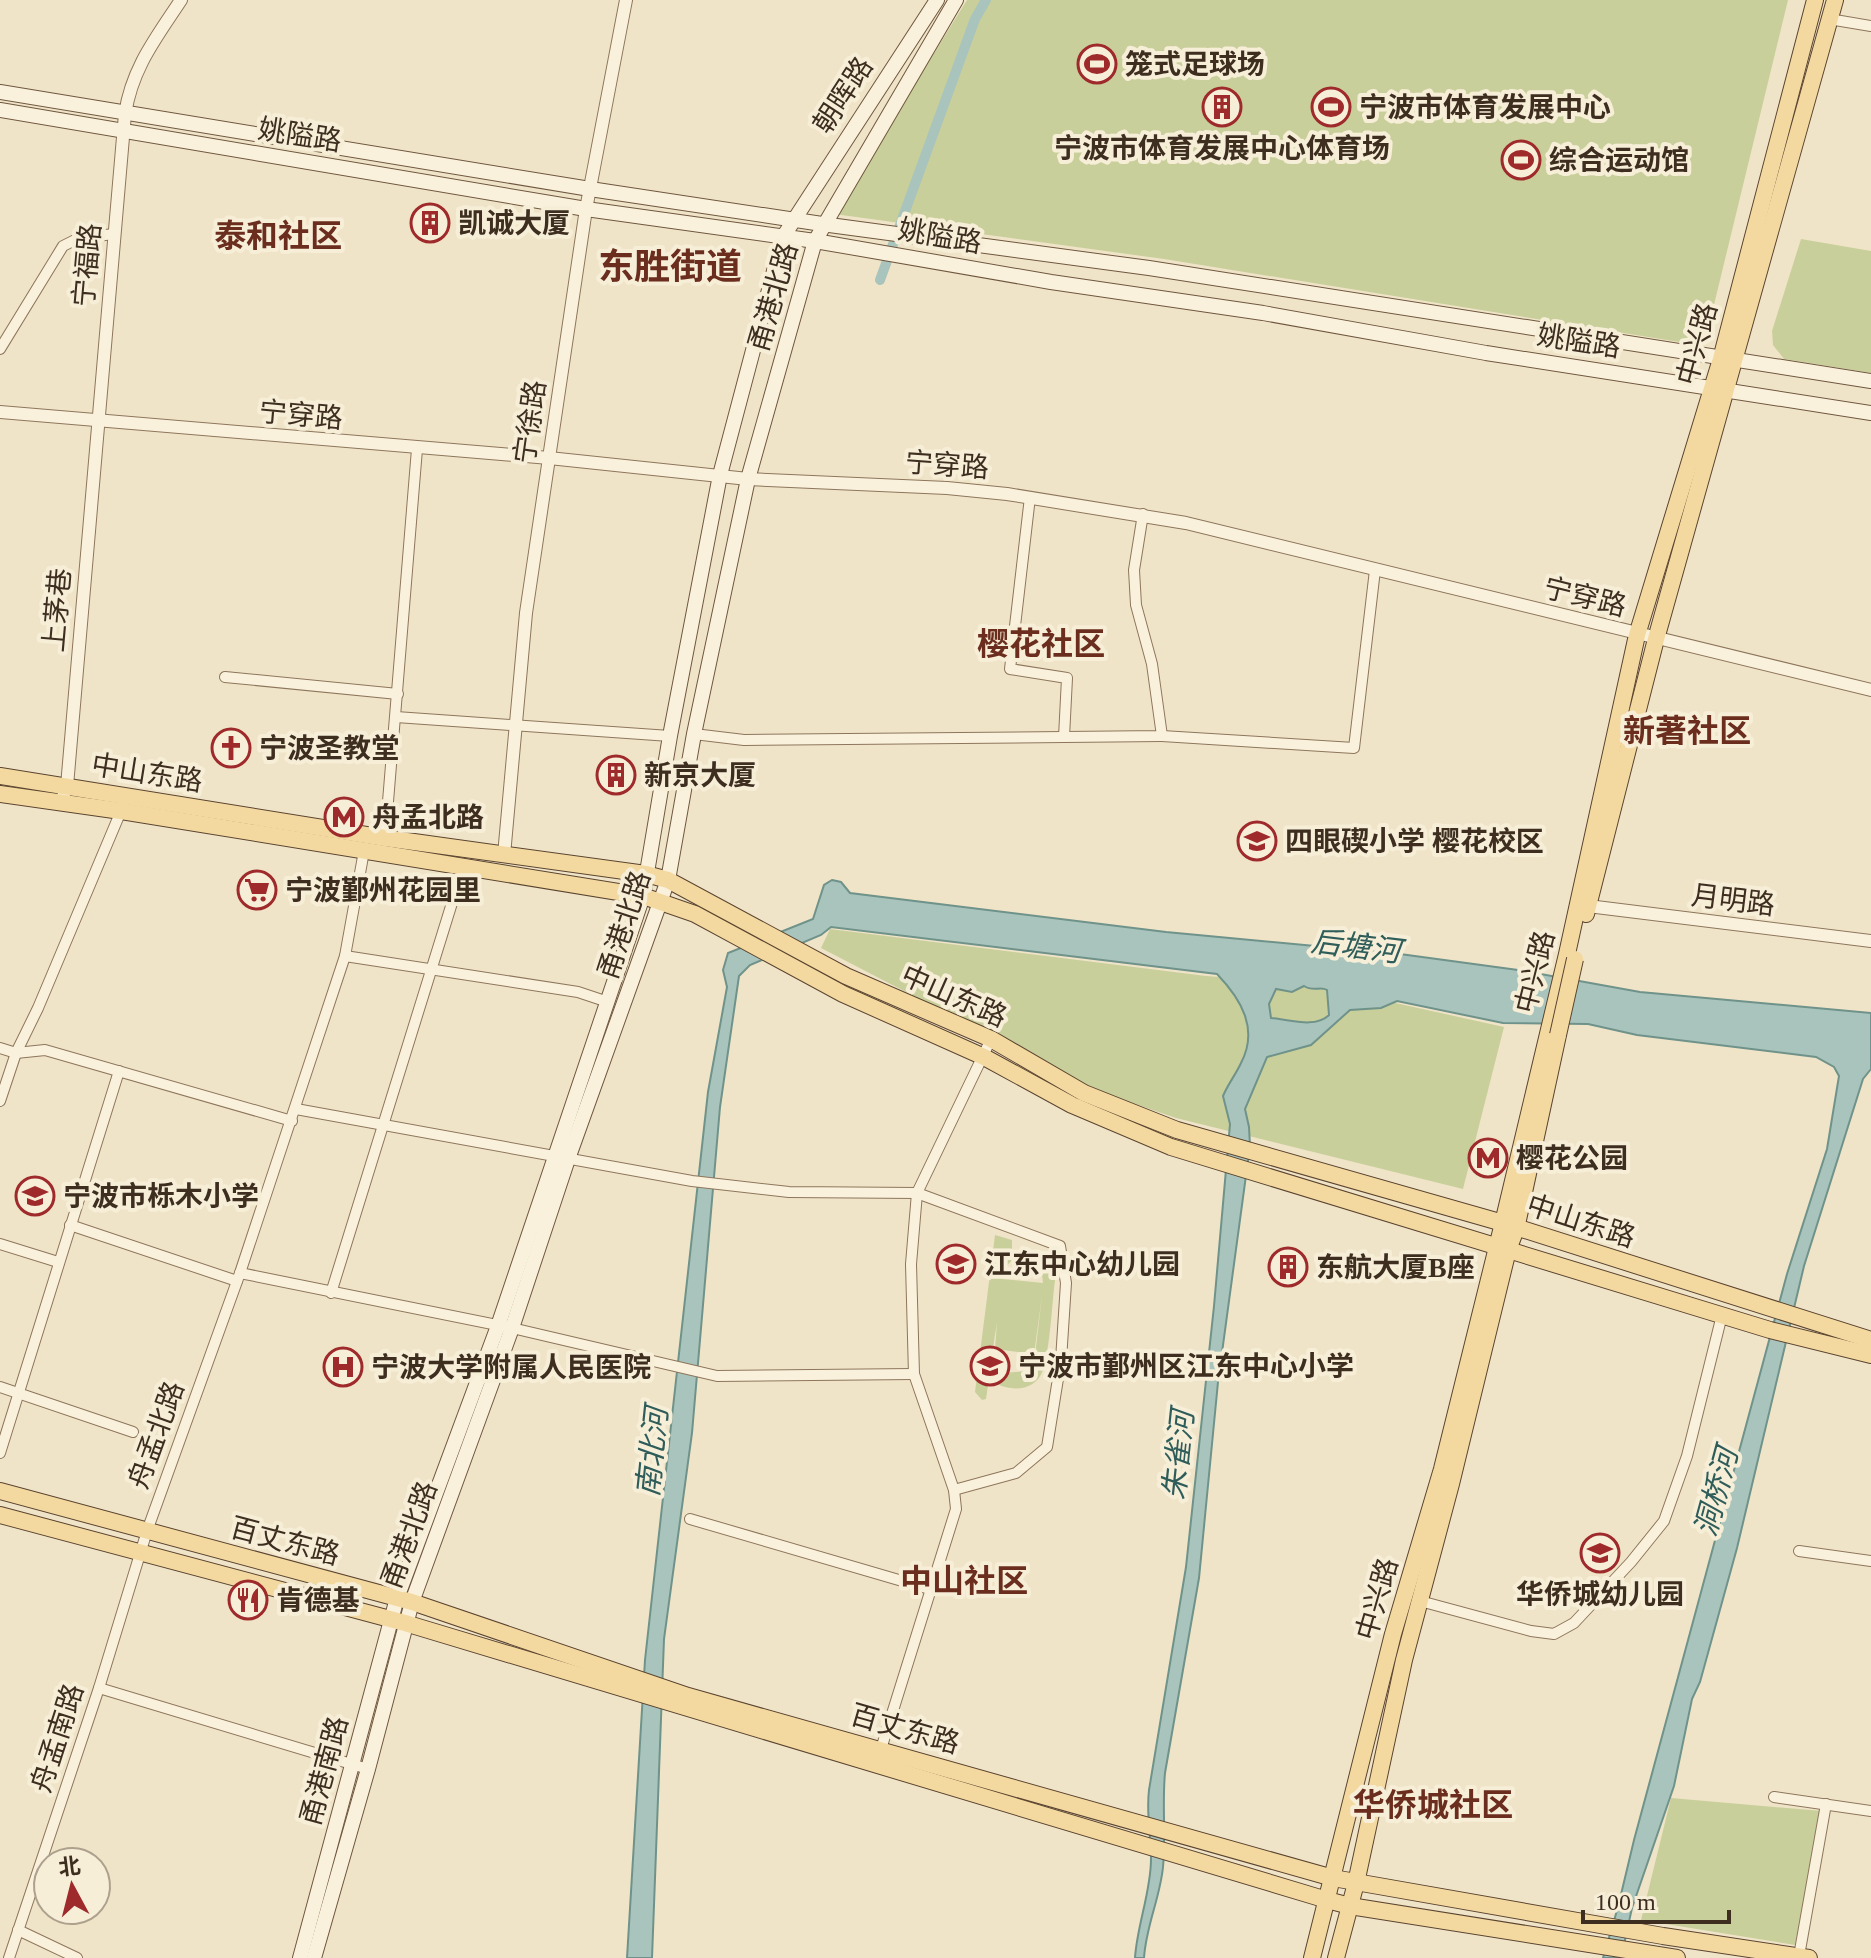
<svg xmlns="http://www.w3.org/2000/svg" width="1871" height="1958" viewBox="0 0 1871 1958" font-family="'Times New Roman','Noto Sans SC',serif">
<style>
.green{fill:#c9cf9b;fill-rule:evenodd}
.water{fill:#a9c4bc;stroke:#6f938a;stroke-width:2;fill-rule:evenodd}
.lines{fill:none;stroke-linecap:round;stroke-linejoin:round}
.canal{stroke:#a9c4bc;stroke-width:10}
.minor-casing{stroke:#8d765c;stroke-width:12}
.tertiary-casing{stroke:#8d765c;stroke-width:14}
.secondary-casing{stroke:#6f573f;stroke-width:16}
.primary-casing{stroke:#5b4430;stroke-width:18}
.minor{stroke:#faf1dc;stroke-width:10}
.tertiary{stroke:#faf1dc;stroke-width:12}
.secondary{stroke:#faf1dc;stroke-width:14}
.primary{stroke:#f3d9a0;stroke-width:16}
.primary-bridge-casing{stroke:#5b4430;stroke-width:18;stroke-linecap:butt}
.primary-bridge{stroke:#f3d9a0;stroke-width:16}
.labels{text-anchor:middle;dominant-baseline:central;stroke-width:8;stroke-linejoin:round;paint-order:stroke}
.poi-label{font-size:28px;font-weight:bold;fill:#3d2e20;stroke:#f7eed8;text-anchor:start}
.street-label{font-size:28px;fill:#3d2e20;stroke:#f7eed8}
.water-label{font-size:30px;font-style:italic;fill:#2f5d5a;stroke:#f7eed8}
.quarter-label{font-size:32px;font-weight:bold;fill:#6b2e1e;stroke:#f7eed8}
.district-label{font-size:36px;font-weight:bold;fill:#6b2e1e;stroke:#f7eed8}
</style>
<rect width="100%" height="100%" fill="#f0e4c8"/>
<g class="green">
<polygon points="967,0 1788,0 1704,346 1164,259 834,214"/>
<polygon points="1801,239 1871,251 1871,373 1784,359 1773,345 1772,331"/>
<polygon points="830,929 1206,976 1305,983 1504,1027 1463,1189 1176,1118 1097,1091 821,948"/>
<path d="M995 1235 1012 1240V1253C1034 1244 1053 1257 1055 1280 1052 1304 1050 1349 1043 1370 1035 1394 1005 1392 989 1379L986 1399 982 1400 975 1392ZM1025 1257 1034 1260 1041 1267 1043 1283 1003 1279C1004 1265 1011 1258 1025 1257ZM1042 1296 1034 1363 1026 1371 1004 1373C987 1359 995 1341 997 1322L995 1349 1034 1354Z"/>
<polygon points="1671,1798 1822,1811 1795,1945 1641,1920"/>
</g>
<path class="water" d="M832 880 841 882 850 893 1166 932 1400 954 1518 970 1640 992 1871 1013V1069L1863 1079 1804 1266 1737 1548 1700 1682 1692 1699 1674 1786 1632 1908 1621 1958H1603L1618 1907 1634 1840 1787 1274 1827 1149 1839 1076 1834 1067 1816 1057 1637 1035 1588 1024 1503 1023 1397 1001 1381 1008 1350 1010 1311 1045 1267 1057 1245 1109 1249 1127 1250 1146 1218 1382 1199 1578 1165 1773C1162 1804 1166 1836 1163 1867 1160 1898 1146 1926 1144 1958H1135C1137 1925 1151 1892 1151 1859 1151 1835 1146 1814 1149 1790L1186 1567 1214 1306 1230 1124 1223 1096C1228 1084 1236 1074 1241 1063 1259 1029 1241 999 1217 974L831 927 821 935 750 965 739 976 720 1107 692 1433 664 1639 652 1958H627L645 1660 708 1092 727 987 723 970 728 953 813 919 824 885ZM1304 986C1313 992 1321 986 1327 990L1329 1015C1315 1029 1288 1019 1271 1018L1269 1004 1276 989 1292 992Z"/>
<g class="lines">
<polyline class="canal" points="880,280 975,19 986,0"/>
<g class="minor-casing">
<g id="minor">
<polyline points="1829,19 1871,26"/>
<polyline points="0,349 63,246 79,238 114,234"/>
<polyline points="1030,497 1010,669 1067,678 1064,737"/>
<polyline points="225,677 398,694"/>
<polyline points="396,717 670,736"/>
<polyline points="694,734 744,740 1162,736 1152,664 1136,605 1134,570 1143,514"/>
<polyline points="1162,736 1354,748 1375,570"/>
<polyline points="385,838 417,449"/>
<polyline points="345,956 578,992 608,1002"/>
<polyline points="0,1048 16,1053 45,1050 292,1121"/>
<polyline points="0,1101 16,1053 38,1008 121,811"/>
<polyline points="296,1109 692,1181 789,1192 917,1193 1060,1246 1066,1283 1061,1360 1047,1447 1016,1473 954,1490"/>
<polyline points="70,1225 237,1281"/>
<polyline points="0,1244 58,1262"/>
<polyline points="240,1273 512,1328 717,1376 914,1374"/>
<polyline points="331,1293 456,890"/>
<polyline points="0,1387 133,1432"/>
<polyline points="0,1453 119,1071"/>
<polyline points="690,1519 933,1590"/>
<polyline points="1799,1551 1871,1561"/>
<polyline points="1420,1601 1531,1631 1554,1634 1574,1623 1631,1562 1664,1521 1687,1456 1722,1315"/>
<polyline points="99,1688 368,1769"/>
<polyline points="881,1749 956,1509 954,1490 914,1374 911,1264 917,1193 991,1039"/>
<polyline points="1774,1797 1871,1811"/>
<polyline points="18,1930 77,1958"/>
<polyline points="1799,1956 1826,1804"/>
<polyline points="9,1958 99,1688 147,1531 240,1273 345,956 364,851"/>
</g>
</g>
<g class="tertiary-casing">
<g id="tertiary">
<polyline points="0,412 549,458 748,479 947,488 1007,494 1186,523 1871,690"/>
<path d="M61 802 67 786 125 114C132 68 156 38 181 0"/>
<polyline points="504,855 526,613 586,209 626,0"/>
<polyline points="1588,906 1871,941"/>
</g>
</g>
<g class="secondary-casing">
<g id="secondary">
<polyline points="0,92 590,189 822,224 1149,268 1871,381"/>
<polyline points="0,110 586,209 815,241 1051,282 1263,313 1486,353 1871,413"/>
<polyline points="300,1958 397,1598 498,1326 643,896 670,736 720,475 783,237 937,0"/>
<polyline points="314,1958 368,1769 412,1602 512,1328 568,1159 668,880 694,734 748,479 815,241 956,0"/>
</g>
</g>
<g class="primary-casing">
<g id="primary">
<polyline points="0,776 385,838 646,874 668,880 846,976 991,1039 1084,1093 1177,1130 1503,1223 1871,1340"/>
<polyline points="0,794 121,811 643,896 695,914 843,994 984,1057 1072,1105 1171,1147 1770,1330 1871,1355"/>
<polyline points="1586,914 1656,639 1835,0"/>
<polyline points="0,1491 412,1602 688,1696 1333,1878 1663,1936 1809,1958"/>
<polyline points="0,1515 405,1623 1327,1900 1350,1906 1677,1958"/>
<polyline points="1312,1958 1393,1634 1442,1469 1503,1223 1567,954 1637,635 1721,359 1815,0"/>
<polyline points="1336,1958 1356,1883 1404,1660 1451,1484 1508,1250 1516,1229 1558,1035"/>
</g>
</g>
<use href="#minor" class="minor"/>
<use href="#tertiary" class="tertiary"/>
<use href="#secondary" class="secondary"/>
<use href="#primary" class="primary"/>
<g class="primary-bridge-casing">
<polyline id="primary-bridge" points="1558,1035 1575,959"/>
</g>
<use href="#primary-bridge" class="primary-bridge"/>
</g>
<defs>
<g id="stadium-ring" transform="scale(2)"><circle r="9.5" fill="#f7eed8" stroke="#9e2a2b" stroke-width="1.5"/><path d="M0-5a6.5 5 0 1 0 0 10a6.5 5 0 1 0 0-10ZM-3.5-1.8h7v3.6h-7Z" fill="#9e2a2b"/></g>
<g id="building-ring" transform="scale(2)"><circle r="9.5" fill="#f7eed8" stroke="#9e2a2b" stroke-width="1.5"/><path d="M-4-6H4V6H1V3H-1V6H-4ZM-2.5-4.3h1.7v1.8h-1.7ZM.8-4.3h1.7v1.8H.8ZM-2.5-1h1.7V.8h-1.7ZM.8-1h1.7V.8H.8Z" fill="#9e2a2b"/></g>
<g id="church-ring" transform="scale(2)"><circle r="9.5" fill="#f7eed8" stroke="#9e2a2b" stroke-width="1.5"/><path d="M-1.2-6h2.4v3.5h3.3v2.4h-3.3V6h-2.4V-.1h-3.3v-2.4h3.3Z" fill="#9e2a2b"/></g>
<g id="metro-ring" transform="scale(2)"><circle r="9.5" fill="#f7eed8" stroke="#9e2a2b" stroke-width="1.5"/><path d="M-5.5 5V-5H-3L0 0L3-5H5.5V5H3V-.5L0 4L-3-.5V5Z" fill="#9e2a2b"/></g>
<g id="school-ring" transform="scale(2)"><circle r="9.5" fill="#f7eed8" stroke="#9e2a2b" stroke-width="1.5"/><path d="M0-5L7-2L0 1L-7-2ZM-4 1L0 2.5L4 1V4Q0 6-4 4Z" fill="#9e2a2b"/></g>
<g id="supermarket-ring" transform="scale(2)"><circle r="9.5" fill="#f7eed8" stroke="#9e2a2b" stroke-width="1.5"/><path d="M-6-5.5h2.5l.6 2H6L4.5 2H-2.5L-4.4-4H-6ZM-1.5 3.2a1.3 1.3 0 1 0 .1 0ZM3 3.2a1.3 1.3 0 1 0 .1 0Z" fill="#9e2a2b"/></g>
<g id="hospital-ring" transform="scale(2)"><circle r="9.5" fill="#f7eed8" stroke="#9e2a2b" stroke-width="1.5"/><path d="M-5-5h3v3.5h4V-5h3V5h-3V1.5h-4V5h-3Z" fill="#9e2a2b"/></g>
<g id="restaurant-ring" transform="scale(2)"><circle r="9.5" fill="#f7eed8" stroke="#9e2a2b" stroke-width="1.5"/><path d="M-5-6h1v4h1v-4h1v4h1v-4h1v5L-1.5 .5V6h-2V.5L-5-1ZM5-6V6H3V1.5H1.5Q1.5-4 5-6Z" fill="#9e2a2b"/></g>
</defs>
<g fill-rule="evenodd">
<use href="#stadium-ring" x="1097" y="64"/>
<use href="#building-ring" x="1222" y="107"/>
<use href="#stadium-ring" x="1331" y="107"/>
<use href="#stadium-ring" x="1521" y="160"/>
<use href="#building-ring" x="430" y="223"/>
<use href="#church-ring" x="231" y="748"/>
<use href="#building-ring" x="616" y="775"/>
<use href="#metro-ring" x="344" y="817"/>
<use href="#school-ring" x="1257" y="841"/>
<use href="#supermarket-ring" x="257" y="890"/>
<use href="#metro-ring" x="1488" y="1158"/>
<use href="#school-ring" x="35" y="1196"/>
<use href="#school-ring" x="956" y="1264"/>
<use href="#building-ring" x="1288" y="1267"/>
<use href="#school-ring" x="990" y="1366"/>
<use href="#hospital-ring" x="343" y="1367"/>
<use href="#school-ring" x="1600" y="1553"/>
<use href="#restaurant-ring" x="248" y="1600"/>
</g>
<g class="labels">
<g class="poi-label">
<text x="1125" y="64">笼式足球场</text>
<text x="1359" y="107">宁波市体育发展中心</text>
<text x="1222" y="148" text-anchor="middle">宁波市体育发展中心体育场</text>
<text x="1549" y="160">综合运动馆</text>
<text x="458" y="223">凯诚大厦</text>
<text x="259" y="748">宁波圣教堂</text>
<text x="644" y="775">新京大厦</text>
<text x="372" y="817">舟孟北路</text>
<text x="1285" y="841">四眼碶小学 樱花校区</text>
<text x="285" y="890">宁波鄞州花园里</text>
<text x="1516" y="1158">樱花公园</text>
<text x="63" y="1196">宁波市栎木小学</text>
<text x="984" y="1264">江东中心幼儿园</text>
<text x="1316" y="1267">东航大厦B座</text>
<text x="1018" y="1366">宁波市鄞州区江东中心小学</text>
<text x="371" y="1367">宁波大学附属人民医院</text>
<text x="1600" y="1594" text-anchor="middle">华侨城幼儿园</text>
<text x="276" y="1600">肯德基</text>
</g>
<g class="street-label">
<text transform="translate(843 95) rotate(-57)">朝晖路</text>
<text transform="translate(300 135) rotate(9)">姚隘路</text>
<text transform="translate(940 236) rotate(10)">姚隘路</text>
<text transform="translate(87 265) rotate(-85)">宁福路</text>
<text transform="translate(773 297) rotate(-74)">甬港北路</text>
<text transform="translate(1579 341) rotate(9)">姚隘路</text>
<text transform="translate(1697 344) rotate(-75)">中兴路</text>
<text transform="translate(301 415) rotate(5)">宁穿路</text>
<text transform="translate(530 422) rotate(-82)">宁徐路</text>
<text transform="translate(947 465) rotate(4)">宁穿路</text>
<text transform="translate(1585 597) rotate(14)">宁穿路</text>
<text transform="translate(57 610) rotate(-85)">上茅巷</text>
<text transform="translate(147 773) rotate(9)">中山东路</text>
<text transform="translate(1733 900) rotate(7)">月明路</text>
<text transform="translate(624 925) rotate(-72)">甬港北路</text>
<text transform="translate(1535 972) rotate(-76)">中兴路</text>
<text transform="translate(954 996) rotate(24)">中山东路</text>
<text transform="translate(1581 1221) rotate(18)">中山东路</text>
<text transform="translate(156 1435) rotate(-70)">舟孟北路</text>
<text transform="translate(409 1535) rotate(-70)">甬港北路</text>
<text transform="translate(285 1541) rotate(15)">百丈东路</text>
<text transform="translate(1377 1599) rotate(-74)">中兴路</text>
<text transform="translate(905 1729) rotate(16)">百丈东路</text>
<text transform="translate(57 1738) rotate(-72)">舟孟南路</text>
<text transform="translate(324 1771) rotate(-75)">甬港南路</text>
</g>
<g class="water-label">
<text transform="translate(1356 946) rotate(7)">后塘河</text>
<text transform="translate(652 1452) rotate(-84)">南北河</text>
<text transform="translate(1178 1455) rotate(-84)">朱雀河</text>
<text transform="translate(1716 1492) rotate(-75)">洞桥河</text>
</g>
<g class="quarter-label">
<text x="278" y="236">泰和社区</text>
<text x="1041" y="644">樱花社区</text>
<text x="1687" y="731">新著社区</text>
<text x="964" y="1581">中山社区</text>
<text x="1433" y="1805">华侨城社区</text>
</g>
<g class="district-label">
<text x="670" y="267">东胜街道</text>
</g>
</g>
<g transform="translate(72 1886) rotate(353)"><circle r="38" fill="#f7eed8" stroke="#ada18e" stroke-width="2"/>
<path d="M0-6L14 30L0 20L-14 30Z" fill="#9e2a2b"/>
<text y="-12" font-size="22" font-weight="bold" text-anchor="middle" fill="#3d2e20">北</text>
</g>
<path d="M1583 1910v12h146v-12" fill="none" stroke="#3d2e20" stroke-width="4"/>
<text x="1595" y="1910" font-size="24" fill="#3d2e20" stroke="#f7eed8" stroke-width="6" paint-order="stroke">100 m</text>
</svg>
